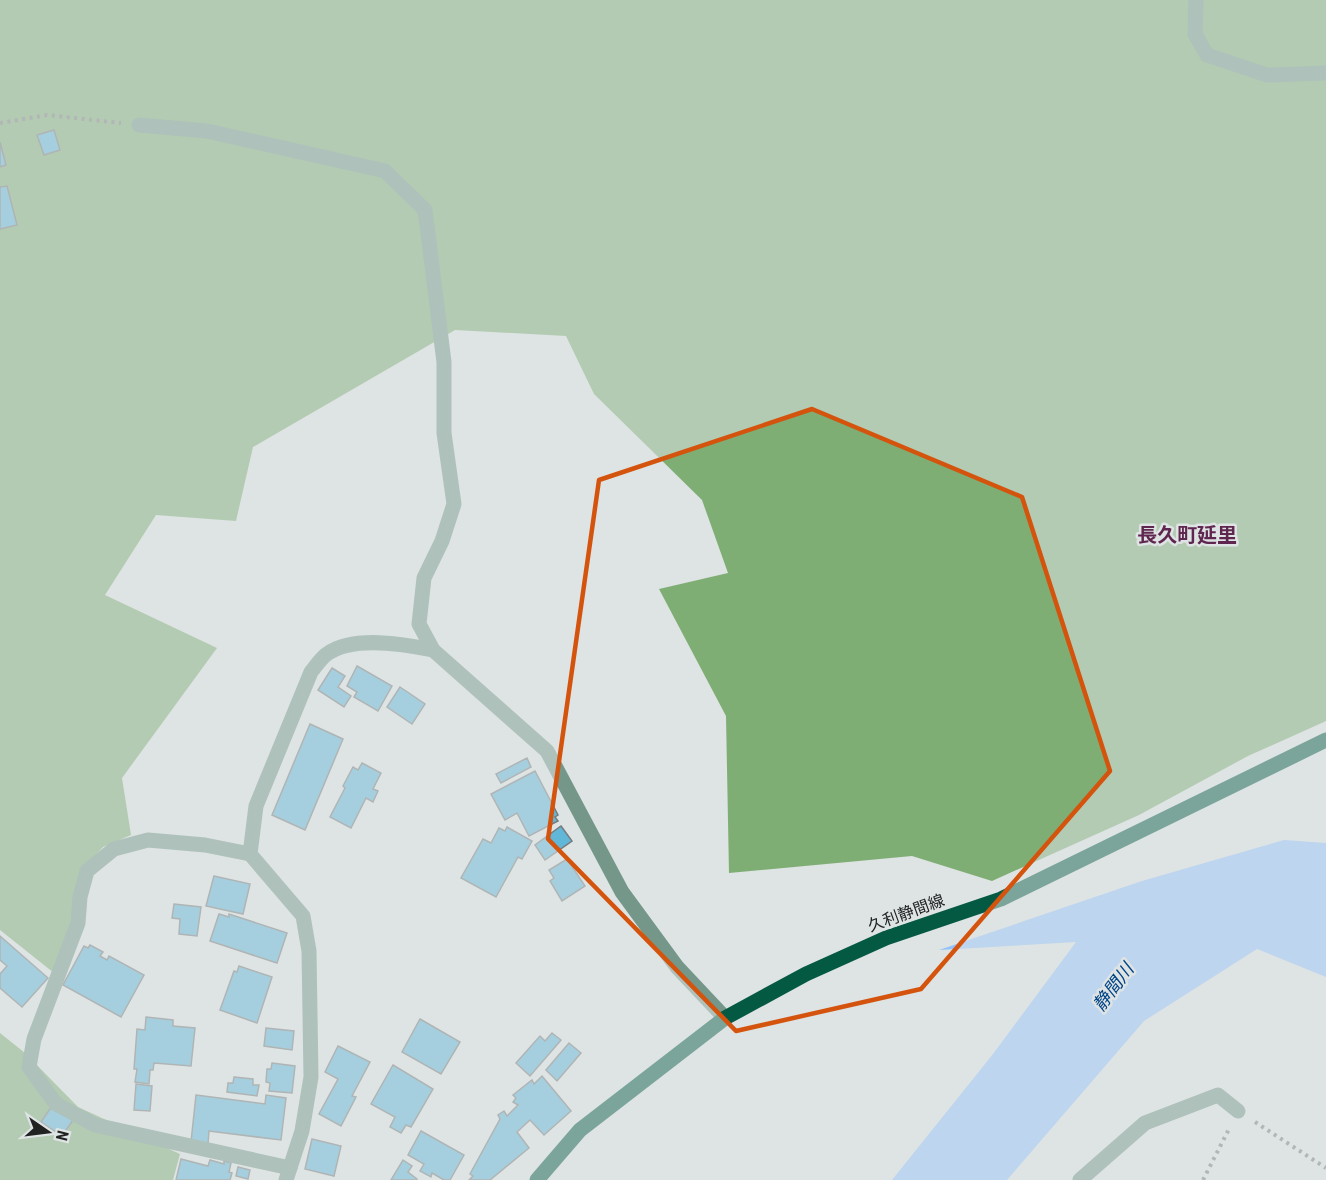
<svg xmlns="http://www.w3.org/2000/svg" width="1326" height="1180" viewBox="0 0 1326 1180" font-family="'Roboto Condensed','Noto Sans JP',sans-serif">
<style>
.forest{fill:#7fae75}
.water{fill:#94c3fc}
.building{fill:#61b7d8;stroke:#777b7c;stroke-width:1.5}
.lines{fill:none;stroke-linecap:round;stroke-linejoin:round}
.path{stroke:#7c7f7f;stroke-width:4;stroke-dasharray:3 4.5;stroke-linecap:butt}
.minor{stroke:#75978a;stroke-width:15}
.major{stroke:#045943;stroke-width:15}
.marked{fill:none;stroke:#d4540e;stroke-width:4.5;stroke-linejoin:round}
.labels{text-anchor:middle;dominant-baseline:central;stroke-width:5;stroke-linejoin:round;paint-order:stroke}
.street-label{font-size:16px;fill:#212323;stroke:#dee3e3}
.water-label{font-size:18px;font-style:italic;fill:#004587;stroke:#dee3e3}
.quarter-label{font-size:20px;font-weight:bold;fill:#5f264f;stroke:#dee3e3}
</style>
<rect width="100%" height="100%" fill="#dee3e3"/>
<g class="forest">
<polygon points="0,0 1326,0 1326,721 1248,756 1139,815 992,881 912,856 729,873 726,716 659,589 728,573 702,500 594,394 566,336 455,330 253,447 236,521 156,515 105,595 217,648 122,778 131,835 103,847 85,867 74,920 54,973 0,930"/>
<polygon points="0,1033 25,1053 78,1107 180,1154 173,1180 0,1180"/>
</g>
<polygon class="water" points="1284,840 1326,843 1326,977 1257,949 1144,1021 1007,1180 892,1180 993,1054 1076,942 939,950 1142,881"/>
<g class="building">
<polygon points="54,130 60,150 44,155 37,135"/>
<polygon points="0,142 6,165 0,167"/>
<polygon points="7,186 17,225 0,229 0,187"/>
<polygon points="357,666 392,686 378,711 354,697 357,692 347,686"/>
<polygon points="332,668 345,676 338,687 351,696 344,707 318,690"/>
<polygon points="400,687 425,704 412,724 387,707"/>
<polygon points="310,724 343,739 305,830 272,815"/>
<polygon points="527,758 531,767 501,783 496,774"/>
<polygon points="362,763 381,773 373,789 378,791 373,802 366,798 351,828 330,817 345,788 343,786 353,767 358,770"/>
<polygon points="535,771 558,815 555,817 558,821 529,836 517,813 505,820 491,794"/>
<polygon points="561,826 572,841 545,860 535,845"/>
<polygon points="507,827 532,841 522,859 518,857 496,897 461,878 483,839 491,843 499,828 505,831"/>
<polygon points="567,859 585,886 562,901 550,881 554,878 549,870"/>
<polygon points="214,876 250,884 243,914 206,906"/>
<polygon points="174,904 201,907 197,936 179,934 180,919 172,918"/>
<polygon points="219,914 229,917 229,914 287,933 277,963 210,941"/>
<polygon points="0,936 48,978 22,1007 0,988 0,974 7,966 0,960"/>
<polygon points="90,945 103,952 100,956 107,960 109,956 144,975 121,1017 63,985 84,946 88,948"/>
<polygon points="239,966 272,977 257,1023 220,1010 234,971 237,972"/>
<polygon points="146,1017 173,1020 173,1026 195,1028 191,1066 154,1063 153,1070 150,1070 149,1084 135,1082 137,1069 134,1069 137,1029 145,1030"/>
<polygon points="420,1019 460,1042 441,1074 402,1052"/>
<polygon points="266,1028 294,1031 292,1050 264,1046"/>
<polygon points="552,1033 561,1040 530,1076 516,1063 540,1036 545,1041"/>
<polygon points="569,1043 581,1053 557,1081 546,1070"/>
<polygon points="338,1046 370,1062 352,1096 356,1097 341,1126 319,1114 338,1079 325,1072"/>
<polygon points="272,1063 295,1066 292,1093 269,1091 270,1083 266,1082 267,1069 271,1069"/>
<polygon points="393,1065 433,1089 411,1127 406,1125 401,1133 390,1127 395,1117 371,1104"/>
<polygon points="542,1076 571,1111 544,1135 530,1120 517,1132 529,1148 490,1180 469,1180 473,1176 470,1174 500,1119 498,1115 504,1111 507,1116 518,1105 513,1102 516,1098 513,1095 532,1080 534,1084"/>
<polygon points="234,1077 253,1079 253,1085 259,1085 257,1096 227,1092 228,1083 233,1083"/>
<polygon points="136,1084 152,1086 150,1111 134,1110"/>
<polygon points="196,1095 265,1104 266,1095 286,1098 281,1140 209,1131 208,1144 191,1142"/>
<polygon points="52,1106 73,1120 62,1136 41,1122"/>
<polygon points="421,1131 464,1155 450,1180 444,1180 432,1173 431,1177 420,1171 424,1164 408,1155"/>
<polygon points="312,1139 341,1146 334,1176 305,1169"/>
<polygon points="181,1159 208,1166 210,1160 224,1164 224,1161 231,1163 229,1172 232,1173 230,1180 176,1180"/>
<polygon points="403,1160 412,1166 408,1172 417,1179 416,1180 391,1180"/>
<polygon points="238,1167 250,1170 248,1179 236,1176"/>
</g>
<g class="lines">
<g class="path">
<polyline points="0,123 47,115 121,123"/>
<polyline points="1255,1122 1326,1168"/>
<polyline points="1203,1180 1230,1127"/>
</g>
<g class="minor">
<polyline points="1196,0 1195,34 1207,55 1267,75 1326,73"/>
<polyline points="139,125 207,131 385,171 425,210 444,362 444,433 454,504 442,541 424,578 419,624 433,650 547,751 622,892 677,967 725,1018"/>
<polyline points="250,854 205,845 148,840 114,849 87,871 80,897 78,923 34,1039 29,1067 56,1104 95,1125 290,1168"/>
<path d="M286 1180 302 1131 311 1077 309 951 303 916 250 854 256 806 311 672C316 666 321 658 327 654 353 635 404 644 433 650"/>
<polyline points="1080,1180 1145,1123 1218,1095 1238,1111"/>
</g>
<polyline class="major" points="537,1180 580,1130 725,1018 806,974 886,938 1001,899 1326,740"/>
</g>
<path d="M0 0H1326V1180H0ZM812 409 1022 497 1110 771 921 989 736 1031 548 839 599 480Z" fill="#dee3e3" fill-opacity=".55" fill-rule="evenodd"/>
<path class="marked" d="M812 409 1022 497 1110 771 921 989 736 1031 548 839 599 480Z"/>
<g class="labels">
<g class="street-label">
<text transform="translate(906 913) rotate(-20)">久利静間線</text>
</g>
<g class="water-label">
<text transform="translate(1113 987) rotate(-53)">静間川</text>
</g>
<g class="quarter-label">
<text x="1187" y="535">長久町延里</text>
</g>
</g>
<g transform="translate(48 1132) rotate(104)" stroke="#dee3e3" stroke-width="4.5" paint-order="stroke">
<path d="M0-4.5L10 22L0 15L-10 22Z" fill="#212323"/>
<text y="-9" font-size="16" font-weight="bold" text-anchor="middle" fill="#212323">N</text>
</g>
</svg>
